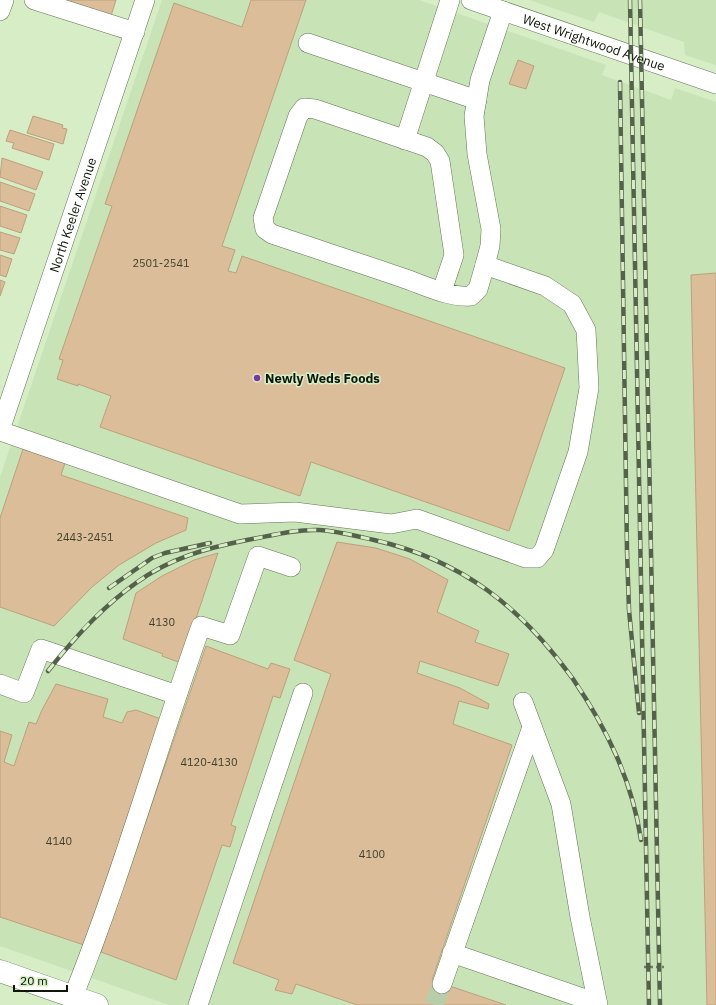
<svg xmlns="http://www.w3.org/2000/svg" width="716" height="1005" viewBox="0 0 716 1005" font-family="'IBM Plex Sans',sans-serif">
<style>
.built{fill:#c8e3b5}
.building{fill:#dbbd9a;stroke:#bca07d}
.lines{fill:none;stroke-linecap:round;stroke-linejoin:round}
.minor-tunnel{stroke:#b8cda9;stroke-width:19;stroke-dasharray:19 10;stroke-linecap:butt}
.minor-casing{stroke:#627653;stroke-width:20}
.major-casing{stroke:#627653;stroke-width:23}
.path{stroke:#6d7c62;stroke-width:2.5;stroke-dasharray:3 3;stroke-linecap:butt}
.minor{stroke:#fff;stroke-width:19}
.major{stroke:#fff;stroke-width:22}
.rail-casing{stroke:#55624b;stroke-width:4.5}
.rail{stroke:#d6edc5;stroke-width:3;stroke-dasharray:9;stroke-linecap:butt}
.poi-dot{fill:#7f33a5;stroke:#d6edc5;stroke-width:1.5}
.labels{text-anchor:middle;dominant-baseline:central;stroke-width:3;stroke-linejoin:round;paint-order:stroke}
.number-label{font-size:11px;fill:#41402c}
.street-label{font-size:13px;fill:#0e1608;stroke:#d6edc5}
.poi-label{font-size:13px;font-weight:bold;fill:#0e1608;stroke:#d6edc5;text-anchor:start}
</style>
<rect width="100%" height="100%" fill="#d6edc5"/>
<g class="built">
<polygon points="162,0 419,0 606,65 602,75 671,100 675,88 716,102 716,1005 169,1005 0,946 0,477"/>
<polygon points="529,0 716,0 716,65 685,55 684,42 599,12 594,22"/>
</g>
<g class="building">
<polygon points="55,0 116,0 110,19"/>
<polygon points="251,0 306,0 222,246 235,250 228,271 236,273 242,256 565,368 509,531 311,462 300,496 100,427 111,396 78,384 78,386 57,379 63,360 59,359 112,206 105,204 174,3 242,27"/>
<polygon points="518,60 534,66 526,89 509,84"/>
<polygon points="33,116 63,125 62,128 67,129 63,144 27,133"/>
<polygon points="10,130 54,144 49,160 12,148 14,143 6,141"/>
<polygon points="2,158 43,172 36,190 0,177"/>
<polygon points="0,182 35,194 29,211 0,201"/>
<polygon points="0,206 27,215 21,233 0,226"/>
<polygon points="0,232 20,238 14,254 0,250"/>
<polygon points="0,255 12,259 6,277 0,275"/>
<polygon points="716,273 716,1005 707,1005 691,275"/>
<polygon points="0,280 5,282 0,296"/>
<polygon points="23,449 65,463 61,475 188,518 186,530 156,543 119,565 92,587 54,626 0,607 0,518"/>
<polygon points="337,542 376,548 410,559 448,580 437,612 479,631 475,642 509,654 498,686 420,661 417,673 460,688 489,704 488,709 459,701 453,724 512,745 432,980 506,1005 357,1005 296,984 292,994 275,990 279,980 233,963 331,674 294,660"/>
<polygon points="218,553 181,663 162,656 163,654 123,639 136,593 162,576 194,560"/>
<polygon points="206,646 268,669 271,663 290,669 280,698 273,696 231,825 236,827 230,847 222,845 176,980 101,952"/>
<polygon points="56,684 108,699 103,717 122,723 127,712 136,710 161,719 84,945 0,917 0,731 12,735 4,762 14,766 29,722 36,724 42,710"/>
</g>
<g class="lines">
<polyline class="minor-tunnel" points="434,1005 442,984"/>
<g class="minor-casing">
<g id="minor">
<polyline points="34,0 135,32"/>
<path id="s1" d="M471 0 716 84"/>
<polyline points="0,11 4,0"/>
<polyline points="308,43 477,100"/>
<polyline points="405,140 450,0"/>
<path d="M442 291 454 255 440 161 435 153 427 147 315 109 304 108 298 116 263 218 265 229 272 234C316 249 360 263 403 278 424 285 449 298 471 296L478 289 485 265 490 246 491 229 477 154 474 116 480 80 503 11"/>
<path id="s2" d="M0 430 145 0"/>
<polyline points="0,431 240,514 295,512 391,524 417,519 526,558 537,558 544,550 578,452 589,388 586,330 572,304 545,286 485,265"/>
<polyline points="0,684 24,693 41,649 177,695"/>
<polyline points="523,702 561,804 580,917 598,1005"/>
<polyline points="452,953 597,1003"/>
<polyline points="442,984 532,727"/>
<path d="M73 997C122 875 157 749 201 626L230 635 258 556 291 567"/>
<polyline points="198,1005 303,693"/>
</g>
</g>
<g class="major-casing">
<polyline id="major" points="0,971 97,1005"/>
</g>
<polyline class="path" points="644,967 664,967"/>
<use href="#minor" class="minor"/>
<use href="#major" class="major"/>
<g class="rail-casing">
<g id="rail">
<polyline points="630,0 649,1005"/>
<polyline points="640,0 660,1005"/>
<polyline points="620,82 627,551 629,610 639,713"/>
<polyline points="109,588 152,558 165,553 210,543"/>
<path d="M48 671C74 638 102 607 136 583 170 558 207 548 247 540 270 536 295 529 319 530 337 531 356 536 374 540 462 560 521 607 573 679 607 729 632 780 641 840"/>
</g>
</g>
<use href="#rail" class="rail"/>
</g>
<circle class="poi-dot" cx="257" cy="378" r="4"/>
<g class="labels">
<g class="number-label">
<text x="161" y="263">2501-2541</text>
<text x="85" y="537">2443-2451</text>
<text x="162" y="622">4130</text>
<text x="209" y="762">4120-4130</text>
<text x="59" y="841">4140</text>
<text x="372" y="854">4100</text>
</g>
<g class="street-label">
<text stroke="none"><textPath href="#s1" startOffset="130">West Wrightwood Avenue</textPath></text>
<text stroke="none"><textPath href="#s2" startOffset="227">North Keeler Avenue</textPath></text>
</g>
<g class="poi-label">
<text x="265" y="378">Newly Weds Foods</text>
</g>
</g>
<path d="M14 985v6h53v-6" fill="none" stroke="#0e1608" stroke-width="2"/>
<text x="20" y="985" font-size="12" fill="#0e1608" stroke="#d6edc5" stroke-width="3" paint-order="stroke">20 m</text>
</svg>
